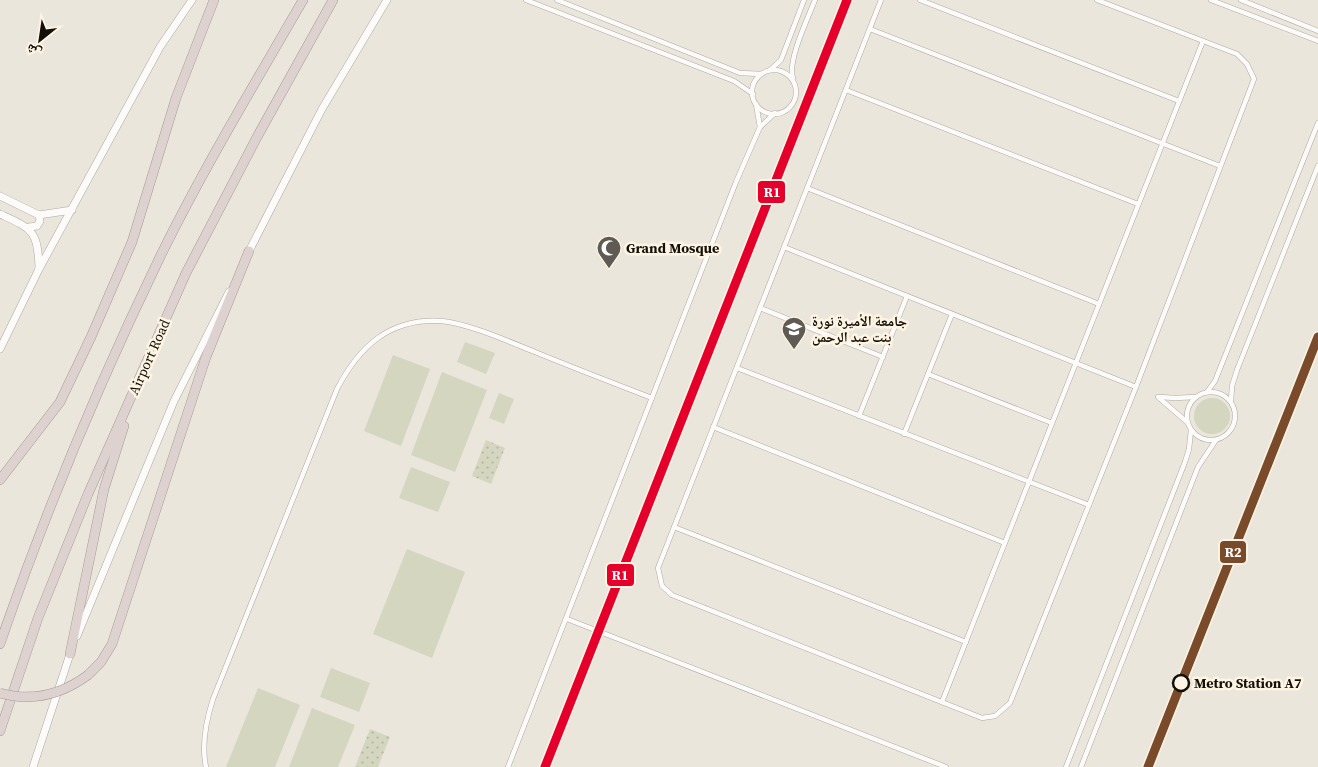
<svg xmlns="http://www.w3.org/2000/svg" width="1318" height="767" font-family="'Source Serif 4','Noto Naskh Arabic',serif">
	<style>
		.grass { fill: url(#grass-dots) }
		.green { fill: #d4d6c0 }
		.lines { fill: none; stroke-linecap: round; stroke-linejoin: round }
		.street-casing { stroke: #adaaa2; stroke-width: 5.5 }
		.secondary-casing { stroke: #adaaa2; stroke-width: 8 }
		.highway-casing { stroke: #a89b94; stroke-width: 10 }
		.street { stroke: #fcfbfa; stroke-width: 4.5 }
		.secondary { stroke: #fcfbfa; stroke-width: 7 }
		.highway { stroke: #ddd2d0; stroke-width: 9 }
		.tram { stroke: #bab9b7; stroke-width: 1 }
		.highway-bridge-casing { stroke: #a89b94; stroke-width: 10; stroke-linecap: butt }
		.highway-bridge { stroke: #ddd2d0; stroke-width: 9 }
		.rail-1-casing { stroke: #fef4e3; stroke-width: 12 }
		.rail-2-casing { stroke: #fef4e3; stroke-width: 12 }
		.rail-1 { stroke: #e4002b; stroke-width: 9 }
		.rail-2 { stroke: #7a4b2a; stroke-width: 9 }
		.stop-dot { fill: #fef4e3; stroke: #13100a; stroke-width: 2.5 }
		.labels { text-anchor: middle; dominant-baseline: central; stroke-width: 5; stroke-linejoin: round; paint-order: stroke }
		.poi-label { font-size: 14px; font-weight: bold; fill: #13100a; stroke: #fef4e3; text-anchor: start }
		.street-label { font-size: 14px; fill: #13100a; stroke: #fef4e3 }
		.stop-label { font-size: 14px; font-weight: bold; fill: #13100a; stroke: #fef4e3; text-anchor: start }
		.line-badge { stroke: #fef4e3; stroke-width: 2 }
		.badge-label { font-size: 14px; text-anchor: middle; font-weight: bold; fill: #fff }
	</style>
	<defs>
		<pattern id="grass-dots" width="8" height="8" patternUnits="userSpaceOnUse" patternTransform="scale(1.25)"><rect width="8" height="8" fill="#d4d6c0"/><path d="M2 2h.1M6 6h.1" fill="none" stroke="#b5b7a4" stroke-width="1.8" stroke-linecap="round"/></pattern>
	</defs>
	<rect width="100%" height="100%" fill="#ebe6dc"/>
	<g class="grass">
		<polygon points="486,440 505,448 491,484 472,476"/>
		<polygon points="370,729 390,737 378,767 355,767"/>
	</g>
	<g class="green">
		<polygon points="465,342 495,353 486,374 457,362"/>
		<polygon points="393,355 430,369 401,446 364,431"/>
		<polygon points="442,372 487,390 455,472 411,455"/>
		<polygon points="499,393 514,399 504,424 489,418"/>
		<circle cx="1212" cy="416" r="18"/>
		<polygon points="411,467 450,482 438,512 399,498"/>
		<polygon points="407,549 465,572 432,658 373,634"/>
		<polygon points="331,668 370,683 359,712 320,697"/>
		<polygon points="258,688 300,705 275,767 226,767"/>
		<polygon points="312,708 355,725 338,767 289,767"/>
	</g>
	<g class="lines">
		<defs>
			<g id="street">
				<polyline points="526,0 734,81 753,94"/>
				<polyline points="557,0 740,73 762,74"/>
				<polyline points="881,0 658,568 662,586 672,595 982,718 995,716 1010,703 1136,387 1254,79 1247,64 1237,54 1097,0"/>
				<polyline points="920,0 1179,101"/>
				<polyline points="1211,0 1318,41"/>
				<polyline points="1241,0 1318,31"/>
				<polyline points="870,29 1220,166"/>
				<polyline points="770,70 781,60 804,0"/>
				<circle cx="774" cy="92" r="22"/>
				<path d="M793 78C787 61 808 18 815 0"/>
				<polyline points="846,90 1138,204"/>
				<polyline points="756,104 760,127"/>
				<polyline points="807,188 1099,304"/>
				<polyline points="784,247 1136,387"/>
				<polyline points="760,308 883,357"/>
				<polyline points="737,368 1089,505"/>
				<polyline points="928,374 1052,423"/>
				<circle cx="1211" cy="416" r="24"/>
				<polyline points="1207,392 1215,381 1318,123"/>
				<polyline points="1158,397 1187,422"/>
				<polyline points="1160,397 1175,398 1196,397"/>
				<polyline points="1231,401 1232,386 1237,370 1318,166"/>
				<polyline points="859,416 907,296"/>
				<polyline points="713,427 1005,543"/>
				<polyline points="904,434 952,314"/>
				<polyline points="674,527 966,642"/>
				<polyline points="567,619 946,767"/>
				<polyline points="942,702 1203,41"/>
				<path d="M206 767C201 744 206 721 213 699L337 389C359 347 389 318 441 321 467 323 510 342 535 352 574 368 613 383 652 398"/>
				<polyline points="508,767 736,182 760,127 775,113"/>
				<polyline points="1066,767 1185,462 1189,449 1191,430"/>
				<polyline points="1081,767 1198,467 1216,440"/>
			</g>
			<g id="secondary">
				<polyline points="0,196 39,215 72,210"/>
				<path d="M0 214C32 229 38 230 39 268"/>
				<polyline points="29,227 37,226 40,221 39,215"/>
				<polyline points="247,255 322,109 387,0"/>
				<polyline points="0,349 39,269 160,47 192,0"/>
				<polyline points="77,636 174,401 229,292"/>
				<polyline points="33,767 71,651"/>
			</g>
			<g id="highway">
				<polyline points="0,480 60,402 91,337 132,242 176,98 214,0"/>
				<path d="M0 644C45 512 99 383 160 257 203 169 254 85 303 0"/>
				<polyline points="70,654 104,489 124,426"/>
				<polyline points="88,675 101,662 112,644 206,357 249,251"/>
				<polyline points="0,731 38,618 88,494 186,273 257,137 333,0"/>
			</g>
		</defs>
		<use href="#street" class="street-casing"/>
		<use href="#secondary" class="secondary-casing"/>
		<use href="#highway" class="highway-casing"/>
		<use href="#street" class="street"/>
		<use href="#secondary" class="secondary"/>
		<use href="#highway" class="highway"/>
		<polyline class="tram" points="1153,767 1318,349"/>
		<defs>
			<path id="highway-bridge" d="M0 693C32 702 61 695 88 675"/>
		</defs>
		<use href="#highway-bridge" class="highway-bridge-casing"/>
		<use href="#highway-bridge" class="highway-bridge"/>
		<defs>
			<polyline id="rail-1" points="545,767 847,0"/>
			<polyline id="rail-2" points="1148,767 1318,337"/>
		</defs>
		<use href="#rail-1" class="rail-1-casing"/>
		<use href="#rail-2" class="rail-2-casing"/>
		<use href="#rail-1" class="rail-1"/>
		<use href="#rail-2" class="rail-2"/>
	</g>
	<defs>
		<symbol id="mosque-pin" viewBox="-11 -11 22 30"><path d="M0 17L-7.5 6A9.5 9.5 0 1 1 7.5 6Z" fill="#5f5b54" stroke="#fef4e3"/><path d="M3.5-4.9A6 6 0 1 0 3.5 4.9A5 5 0 1 1 3.5-4.9Z" fill="#fff"/></symbol>
		<symbol id="university-pin" viewBox="-11 -11 22 30"><path d="M0 17L-7.5 6A9.5 9.5 0 1 1 7.5 6Z" fill="#5f5b54" stroke="#fef4e3"/><path d="M0-5L7-2L0 1L-7-2ZM-4 1L0 2.5L4 1V4Q0 6-4 4Z" fill="#fff"/></symbol>
	</defs>
	<g fill-rule="evenodd">
		<use href="#mosque-pin" x="595" y="234" width="28" height="38"/>
		<use href="#university-pin" x="780" y="315" width="28" height="38"/>
	</g>
	<circle class="stop-dot" cx="1181" cy="683" r="8"/>
	<g class="labels">
		<g class="poi-label">
			<text x="626" y="248">Grand Mosque</text>
			<text x="812" y="321">جامعة الأميرة نورة<tspan x="812" dy="16">بنت عبد الرحمن</tspan></text>
		</g>
		<g class="street-label">
			<text transform="translate(149 357) rotate(-66)">Airport Road</text>
		</g>
		<g class="stop-label">
			<text x="1194" y="683">Metro Station A7</text>
		</g>
	</g>
	<g class="line-badge">
		<rect x="757" y="180" width="29" height="24" rx="5" fill="#e4002b"/>
		<rect x="1219" y="540" width="28" height="24" rx="5" fill="#7a4b2a"/>
		<rect x="606" y="563" width="29" height="24" rx="5" fill="#e4002b"/>
	</g>
	<g class="badge-label">
		<text x="772" y="197">R1</text>
		<text x="1233" y="557">R2</text>
		<text x="620" y="580">R1</text>
	</g>
	<g transform="translate(40 40) rotate(210)" stroke="#fef4e3" stroke-width="4" paint-order="stroke">
	<path d="M0-4L9 19L0 12L-9 19Z" fill="#13100a"/>
	<text y="-8" font-size="14" font-weight="bold" text-anchor="middle" fill="#13100a">ش</text>
	</g>
</svg>
